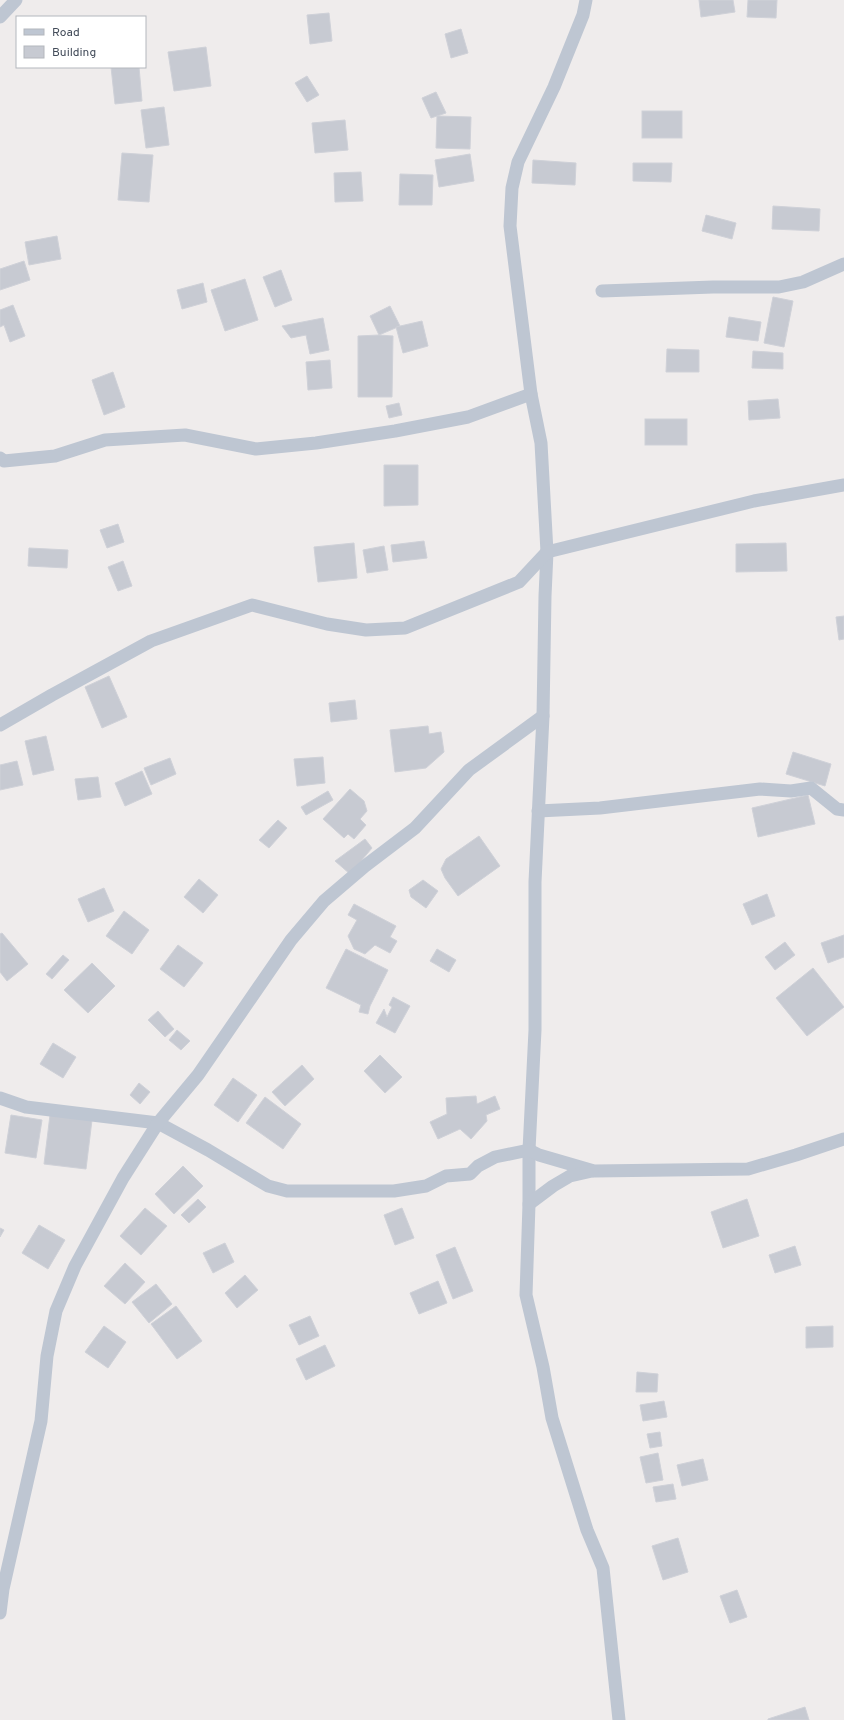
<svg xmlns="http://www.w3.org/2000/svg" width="844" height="1720" font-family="Overpass,sans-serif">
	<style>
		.building { fill: #c7cad2; stroke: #cfd1d8 }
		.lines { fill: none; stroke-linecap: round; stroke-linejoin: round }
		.street { stroke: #bec6d2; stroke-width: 13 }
	</style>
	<rect width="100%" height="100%" fill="#efecec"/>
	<g class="building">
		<polygon points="699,0 733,0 735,12 701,17"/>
		<polygon points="748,0 777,0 776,18 747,17"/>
		<polygon points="329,13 332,41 310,44 307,15"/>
		<polygon points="461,29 468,53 451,58 445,34"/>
		<polygon points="206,47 211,86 174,91 168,52"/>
		<polygon points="111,67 139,67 142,101 115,104"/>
		<polygon points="307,76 319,95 307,102 295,83"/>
		<polygon points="436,92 446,113 431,118 422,98"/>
		<polygon points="164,107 169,145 146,148 141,110"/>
		<rect x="642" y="111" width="40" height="27"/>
		<polygon points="437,116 471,117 470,149 436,148"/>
		<polygon points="345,120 348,150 315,153 312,123"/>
		<polygon points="122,153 153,155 149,202 118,200"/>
		<polygon points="470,154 474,181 439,187 435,160"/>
		<polygon points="533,160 576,163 575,185 532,183"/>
		<polygon points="633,163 672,163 671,182 633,181"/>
		<polygon points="361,172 363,201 335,202 334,173"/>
		<polygon points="400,174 433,175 432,205 399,205"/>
		<polygon points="773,206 820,209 819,231 772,229"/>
		<polygon points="706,215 736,223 732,239 702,231"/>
		<polygon points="57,236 61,259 29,265 25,242"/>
		<polygon points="24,261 30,280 0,290 0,269"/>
		<polygon points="281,270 292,300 275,307 263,277"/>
		<polygon points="245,279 258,320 225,331 211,290"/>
		<polygon points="203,283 207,302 182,309 177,290"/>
		<polygon points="773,297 793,301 784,347 764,343"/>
		<polygon points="13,305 25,336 10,342 4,325 0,327 0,310"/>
		<polygon points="390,306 400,326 379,335 370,316"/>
		<polygon points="729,317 761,322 758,341 726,337"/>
		<polygon points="323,318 329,350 310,354 306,335 291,338 282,326"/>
		<polygon points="422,321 428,346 403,353 396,327"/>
		<polygon points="379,335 393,336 392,397 358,397 358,336"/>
		<polygon points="667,349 699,350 699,372 666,372"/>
		<polygon points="753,351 783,353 783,369 752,368"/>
		<polygon points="330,360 332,388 308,390 306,362"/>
		<polygon points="113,372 125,407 104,415 92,380"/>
		<polygon points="778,399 780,418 749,420 748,401"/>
		<polygon points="399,403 402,415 389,418 386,406"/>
		<rect x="645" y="419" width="42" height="26"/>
		<polygon points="384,465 418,465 418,505 384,506"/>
		<polygon points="118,524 124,542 107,548 100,530"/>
		<polygon points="424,541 427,558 393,562 391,545"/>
		<polygon points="354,543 357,578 318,582 314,547"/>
		<polygon points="786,543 787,571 736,572 736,544"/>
		<polygon points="384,546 388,570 367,573 363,550"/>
		<polygon points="29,548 68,550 67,568 28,566"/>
		<polygon points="123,561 132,586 118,591 108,567"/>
		<polygon points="844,616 844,639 839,640 836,617"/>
		<polygon points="109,676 127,717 102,728 85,687"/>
		<polygon points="355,700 357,719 331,722 329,703"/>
		<polygon points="428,726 429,734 441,732 444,752 426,768 395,772 390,730"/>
		<polygon points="46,736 54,770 33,775 25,741"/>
		<polygon points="793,752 831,764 825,786 786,774"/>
		<polygon points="323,757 325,783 297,786 294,759"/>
		<polygon points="170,758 176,774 151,785 144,768"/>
		<polygon points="17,761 23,785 0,790 0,765"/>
		<polygon points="142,771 152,794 125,806 115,783"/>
		<polygon points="98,777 101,797 78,800 75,779"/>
		<polygon points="350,789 364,801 367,811 360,819 366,825 354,839 348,834 344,838 323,819"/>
		<polygon points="328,791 333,800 306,815 301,807"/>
		<polygon points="808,795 815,824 758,837 752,808"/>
		<polygon points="278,820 287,828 269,848 259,840"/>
		<polygon points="479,836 500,866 458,896 445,878 441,869 446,859"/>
		<polygon points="365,839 372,848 350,874 335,861"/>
		<polygon points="199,879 218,895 203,913 184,897"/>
		<polygon points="423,880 438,891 426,908 411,897 409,890"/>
		<polygon points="104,888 114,911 88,922 78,899"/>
		<polygon points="767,894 775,916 752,925 743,904"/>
		<polygon points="354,904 396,926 390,937 397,941 390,953 375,945 365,954 354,949 348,936 357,920 348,915"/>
		<polygon points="124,911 149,930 132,954 106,936"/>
		<polygon points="2,933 28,964 7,981 0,972 0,934"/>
		<polygon points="844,935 844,957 828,963 821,943"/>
		<polygon points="785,942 795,955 775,970 765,957"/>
		<polygon points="178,945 203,963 184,987 160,969"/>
		<polygon points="346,949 388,970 370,1006 368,1014 359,1012 361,1005 326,988"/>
		<polygon points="437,949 456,960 449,972 430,961"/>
		<polygon points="63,955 69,960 52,979 46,974"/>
		<polygon points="92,963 115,986 88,1013 64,990"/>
		<polygon points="813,968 844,1007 807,1036 776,998"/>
		<polygon points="393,997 410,1006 395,1033 376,1023 384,1009 387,1017 392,1007 389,1005"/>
		<polygon points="158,1011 174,1029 165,1037 148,1020"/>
		<polygon points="177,1030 190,1041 181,1050 169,1040"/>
		<polygon points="53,1043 76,1057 63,1078 40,1064"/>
		<polygon points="380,1055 402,1077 385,1093 364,1071"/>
		<polygon points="302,1065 314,1079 285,1106 272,1092"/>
		<polygon points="233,1078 257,1095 238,1122 214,1105"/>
		<polygon points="139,1083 150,1092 140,1104 130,1095"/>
		<polygon points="476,1096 477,1104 495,1096 500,1109 486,1115 487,1121 471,1139 460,1129 438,1139 430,1122 447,1114 446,1098"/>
		<polygon points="265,1097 301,1124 283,1149 246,1123"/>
		<polygon points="11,1115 42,1120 36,1158 5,1153"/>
		<polygon points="50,1115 92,1120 86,1169 44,1164"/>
		<polygon points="183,1166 203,1186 174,1214 155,1194"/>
		<polygon points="198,1199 206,1207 189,1223 181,1215"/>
		<polygon points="747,1199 759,1236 723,1248 711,1212"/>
		<polygon points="145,1208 167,1226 141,1255 120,1236"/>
		<polygon points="402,1208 414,1238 395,1245 384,1215"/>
		<polygon points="39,1225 65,1240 48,1269 22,1253"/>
		<polygon points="0,1228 4,1230 0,1237"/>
		<polygon points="225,1243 234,1262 213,1273 203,1253"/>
		<polygon points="795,1246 801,1265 775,1273 769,1255"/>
		<polygon points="455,1247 473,1291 453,1299 436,1255"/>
		<polygon points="125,1263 145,1282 125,1304 104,1286"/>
		<polygon points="245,1275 258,1290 237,1308 225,1293"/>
		<polygon points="438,1281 447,1303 419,1314 410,1293"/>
		<polygon points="156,1284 172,1304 149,1323 132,1302"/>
		<polygon points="176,1306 202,1341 177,1359 151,1324"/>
		<polygon points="310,1316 319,1336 299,1345 289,1325"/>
		<polygon points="104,1326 126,1342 108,1368 85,1352"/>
		<polygon points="833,1326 833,1347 806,1348 806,1327"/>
		<polygon points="325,1345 335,1366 306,1380 296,1359"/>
		<polygon points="637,1372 658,1374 657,1392 636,1392"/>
		<polygon points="664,1401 667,1417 643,1421 640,1405"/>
		<polygon points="660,1432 662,1446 650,1448 647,1434"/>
		<polygon points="658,1453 663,1480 646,1483 640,1457"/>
		<polygon points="703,1459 708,1480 682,1486 677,1465"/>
		<polygon points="673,1484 676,1499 656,1502 653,1487"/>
		<polygon points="678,1538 688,1572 663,1580 652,1546"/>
		<polygon points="737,1590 747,1617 730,1623 720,1596"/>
		<polygon points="805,1707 809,1720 768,1720 768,1719"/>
	</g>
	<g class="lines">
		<g class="street">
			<polyline points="586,0 583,15 554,87 518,162 512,188 510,226 531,394 541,443 547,552 545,596 543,716 535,882 535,1030 529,1150 529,1204 526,1295 543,1367 552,1418 587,1530 603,1568 619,1720"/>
			<polyline points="0,17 16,0"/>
			<polyline points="602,291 713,287 779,287 803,282 844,264"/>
			<polyline points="0,458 4,461 55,456 105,440 185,435 256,449 316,443 395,431 468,417 531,394"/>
			<polyline points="0,725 52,695 151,641 252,605 327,624 366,630 405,628 519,582 547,552 754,501 844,485"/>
			<polyline points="538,811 600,808 760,789 791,791 811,788 837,809 844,810"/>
			<polyline points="0,1098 26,1107 158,1123 208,1150 268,1186 287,1191 394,1191 426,1186 446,1176 470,1174 478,1166 495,1157 529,1150 539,1155 594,1171 748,1169 796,1155 844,1139"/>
			<polyline points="529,1204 553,1186 570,1176 592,1171"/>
			<polyline points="0,1613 3,1589 41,1421 47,1356 56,1311 75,1266 123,1178 158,1123 198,1075 291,940 324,901 365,866 415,828 469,770 543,716"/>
		</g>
	</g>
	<rect x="16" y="16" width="130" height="52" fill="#ffffff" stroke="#b4b7bd"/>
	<rect x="24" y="29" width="20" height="6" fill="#bec6d2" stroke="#b4b7bd"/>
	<text x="52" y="36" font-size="12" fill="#434c5a">Road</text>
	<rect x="24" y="46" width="20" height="12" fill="#c7cad2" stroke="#b4b7bd"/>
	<text x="52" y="56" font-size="12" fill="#434c5a">Building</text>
</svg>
